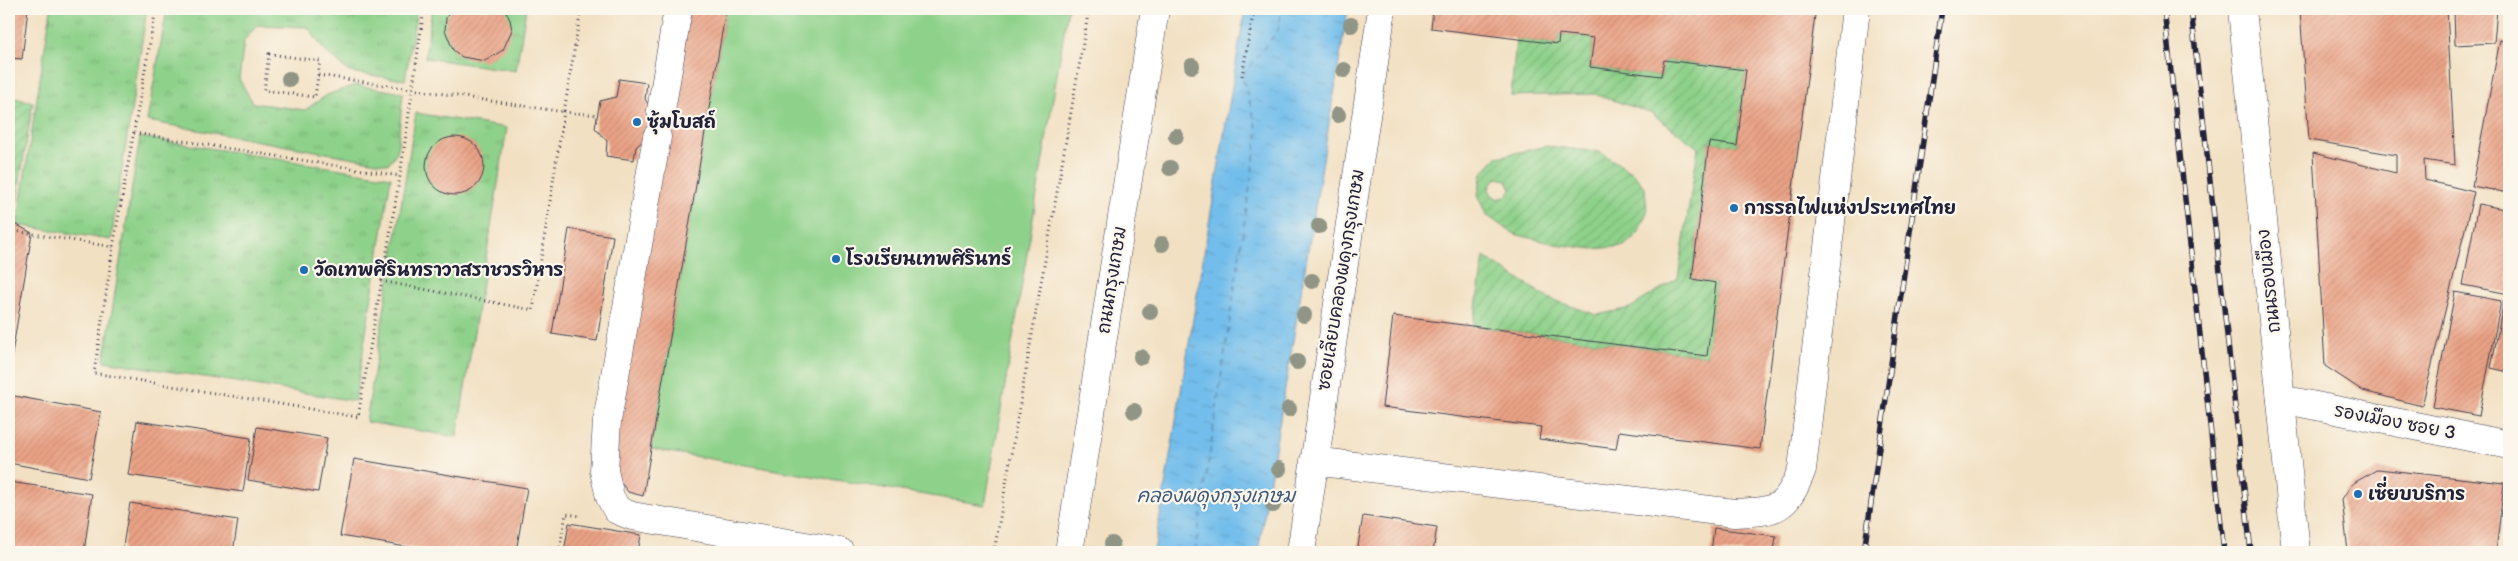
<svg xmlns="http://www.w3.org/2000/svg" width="2518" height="561" font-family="'Balsamiq Sans','Playpen Sans Thai',sans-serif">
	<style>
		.grass { fill: url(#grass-tufts); stroke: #587a62 }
		.garden { fill: url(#garden-furrows); stroke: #587a62; fill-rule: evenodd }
		.pitch { fill: #8ed18a; stroke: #587a62 }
		.water { fill: url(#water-ripples); stroke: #4a7093 }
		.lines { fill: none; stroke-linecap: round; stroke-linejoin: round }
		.ferry { stroke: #3e5879; stroke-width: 1; stroke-dasharray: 6 5; stroke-linecap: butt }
		.building { fill: url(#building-hatch) }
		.minor-casing { stroke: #413e4f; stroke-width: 29 }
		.major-casing { stroke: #413e4f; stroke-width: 29 }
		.path { stroke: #413e4f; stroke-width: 3; stroke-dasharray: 1 4; stroke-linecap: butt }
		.minor { stroke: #fff; stroke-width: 28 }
		.major { stroke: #fff; stroke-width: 28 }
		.rail-casing { stroke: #22223b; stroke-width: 5.5 }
		.rail { stroke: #fbf7ec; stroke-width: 4; stroke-dasharray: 11; stroke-linecap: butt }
		.tree { fill: #919585 }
		.poi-dot { fill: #1f6fb2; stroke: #fbf7ec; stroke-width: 2 }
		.labels { text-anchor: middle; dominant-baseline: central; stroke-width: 4.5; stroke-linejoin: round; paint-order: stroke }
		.poi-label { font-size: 18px; font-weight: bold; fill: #22223b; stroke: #fbf7ec; text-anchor: start }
		.street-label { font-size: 18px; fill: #22223b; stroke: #fbf7ec }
		.water-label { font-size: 19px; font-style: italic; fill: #3e5879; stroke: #fbf7ec }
	</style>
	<defs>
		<pattern id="grass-tufts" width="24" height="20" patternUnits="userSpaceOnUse" patternTransform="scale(1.25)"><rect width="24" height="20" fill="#8ed18a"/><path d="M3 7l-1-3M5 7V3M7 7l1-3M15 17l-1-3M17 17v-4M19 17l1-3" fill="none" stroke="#7ab378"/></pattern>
		<pattern id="garden-furrows" width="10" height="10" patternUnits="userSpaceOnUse" patternTransform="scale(1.25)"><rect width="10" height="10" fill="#8ed18a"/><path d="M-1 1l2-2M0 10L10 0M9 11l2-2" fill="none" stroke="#7ab378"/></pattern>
		<pattern id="water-ripples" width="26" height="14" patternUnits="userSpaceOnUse" patternTransform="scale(1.25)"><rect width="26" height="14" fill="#72bdeb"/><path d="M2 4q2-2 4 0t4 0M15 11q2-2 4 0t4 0" fill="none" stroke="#62a2ca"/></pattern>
		<pattern id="building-hatch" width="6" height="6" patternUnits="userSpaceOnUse" patternTransform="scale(1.25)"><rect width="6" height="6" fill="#eaa285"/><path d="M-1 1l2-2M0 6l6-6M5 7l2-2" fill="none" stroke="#c88b74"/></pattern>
	</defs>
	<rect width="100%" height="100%" fill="#fbf7ec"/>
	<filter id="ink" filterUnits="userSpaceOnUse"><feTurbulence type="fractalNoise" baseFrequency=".02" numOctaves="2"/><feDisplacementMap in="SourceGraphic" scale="10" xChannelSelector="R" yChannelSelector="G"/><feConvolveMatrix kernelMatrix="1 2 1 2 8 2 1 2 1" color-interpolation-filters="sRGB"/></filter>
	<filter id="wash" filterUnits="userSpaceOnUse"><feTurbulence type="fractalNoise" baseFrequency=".0096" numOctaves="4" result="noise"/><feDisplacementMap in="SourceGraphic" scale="20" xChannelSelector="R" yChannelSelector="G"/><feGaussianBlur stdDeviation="1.12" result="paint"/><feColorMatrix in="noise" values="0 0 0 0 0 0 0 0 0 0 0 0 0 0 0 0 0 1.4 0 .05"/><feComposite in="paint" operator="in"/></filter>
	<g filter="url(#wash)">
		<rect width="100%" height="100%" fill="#f2e0c2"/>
		<g class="grass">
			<polygon points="51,9 147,9 111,240 17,225"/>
			<polygon points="167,9 417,9 405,80 349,72 323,49 308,27 257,25 244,41 239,79 253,103 305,110 327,95 356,85 403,93 397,152 388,164 147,121"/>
			<polygon points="432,9 526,9 516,71 425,58"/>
			<polygon points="416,113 507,128 457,437 366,422"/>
			<polygon points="140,137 391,177 355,401 104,361"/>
		</g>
		<g class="garden">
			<polygon points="1559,34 1594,38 1590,67 1661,76 1664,60 1746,70 1737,146 1709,142 1692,279 1716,283 1707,356 1473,326 1484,257 1548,298 1597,315 1630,308 1678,278 1698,148 1651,113 1594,94 1511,96 1516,39 1557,44"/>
			<polygon points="9,97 33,102 10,240 9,239"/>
			<path d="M1546 146 1600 152 1633 173 1645 188 1647 212 1638 233 1624 246 1593 249 1555 244 1514 234 1486 215 1478 195 1482 173 1497 157ZM1497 178 1506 180 1511 189 1508 195 1499 199 1493 196 1489 190 1491 183Z"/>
		</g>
		<polygon class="pitch" points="726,9 1068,9 985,505 651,449"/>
		<polygon class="water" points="1245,9 1348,9 1258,552 1154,552"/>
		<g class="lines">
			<polyline class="ferry" points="1195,552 1258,132 1242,76 1278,30 1282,9"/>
		</g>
		<g id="blocks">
			<g class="building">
				<polygon points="9,9 28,9 22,59 9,58"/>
				<polygon points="451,9 505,9 510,20 512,30 503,50 485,61 462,57 453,50 445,30 446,18"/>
				<polygon points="686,9 726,9 643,496 628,492 616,476 612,452 649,136 636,147 634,160 606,156 607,141 595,128 600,101 616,97 619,79 647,83 645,99 652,110"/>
				<polygon points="1433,9 1790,9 1789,12 1815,15 1760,449 1619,431 1616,449 1539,439 1541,427 1382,407 1393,316 1707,356 1716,283 1692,279 1709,142 1737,146 1746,70 1664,60 1661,76 1590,67 1594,38 1559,34 1558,44 1431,28"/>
				<polygon points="2300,9 2447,9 2455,165 2424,160 2425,180 2474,192 2422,406 2363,391 2325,366 2313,153 2396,173 2396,155 2309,140"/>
				<polygon points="2454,9 2497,9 2494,43 2455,45"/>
				<polygon points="2500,40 2509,42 2509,193 2472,186"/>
				<circle cx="455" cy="166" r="29"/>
				<polygon points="2478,204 2509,210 2509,294 2463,285"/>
				<polygon points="9,225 17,225 32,233 10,366"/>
				<polygon points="569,229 613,236 597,341 552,334"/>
				<polygon points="2455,292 2501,301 2479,416 2433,407"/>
				<polygon points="2504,300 2509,301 2509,372 2491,368"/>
				<polygon points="9,395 101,412 89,478 9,463"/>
				<polygon points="137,421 251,438 243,492 128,475"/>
				<polygon points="257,427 327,438 318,492 248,480"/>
				<polygon points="354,459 527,488 516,552 437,552 340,536"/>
				<polygon points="2378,469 2504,483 2496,552 2348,552 2342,499 2352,484"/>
				<polygon points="9,482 92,494 84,552 9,552"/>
				<polygon points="130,503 238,520 233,552 122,552"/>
				<polygon points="1363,516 1437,527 1433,552 1357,552"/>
				<polygon points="569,523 641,535 638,552 564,552"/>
				<polygon points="1714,528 1776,536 1774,552 1711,552"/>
			</g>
		</g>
	</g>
	<g filter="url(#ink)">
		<use href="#blocks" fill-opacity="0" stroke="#413e4f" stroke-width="1"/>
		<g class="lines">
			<defs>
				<g id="minor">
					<polyline points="2242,9 2296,552"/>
					<polyline points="661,111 678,9"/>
					<polyline points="657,137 607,421 604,471 610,497 617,510 632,516 840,552"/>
					<polyline points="2281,399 2509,445"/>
					<path d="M1314 461 1734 513C1777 511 1786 511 1802 469L1856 9"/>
					<polyline points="1301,552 1382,9"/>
				</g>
				<polyline id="major" points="1069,552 1155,9"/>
			</defs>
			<use href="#minor" class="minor-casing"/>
			<use href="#major" class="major-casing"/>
			<g class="path">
				<polyline points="156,9 113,247 94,373 358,417 400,176 424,9"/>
				<polygon points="269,54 320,61 315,97 264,90"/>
				<polyline points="318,75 564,112 581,9"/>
				<polyline points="1242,76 1254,9"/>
				<polyline points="134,133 400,176"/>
				<polyline points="9,230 113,247"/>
				<polyline points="381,281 533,310 564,112 597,115"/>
				<polyline points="256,547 290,552"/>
				<polyline points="559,552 566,514 581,516"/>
				<polyline points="994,552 1089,9"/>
			</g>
			<use href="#minor" class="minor"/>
			<use href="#major" class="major"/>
			<defs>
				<g id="rail">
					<polyline points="2164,9 2224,552"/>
					<polyline points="2191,9 2251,552"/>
					<polyline points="1864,552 1942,9"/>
				</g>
			</defs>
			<use href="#rail" class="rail-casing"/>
			<use href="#rail" class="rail"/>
		</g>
		<g class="tree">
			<circle cx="1351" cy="25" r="8"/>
			<circle cx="1192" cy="66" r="8"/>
			<circle cx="1344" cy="70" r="8"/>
			<circle cx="289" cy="79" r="8"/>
			<circle cx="1338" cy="115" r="8"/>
			<circle cx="1176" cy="136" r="8"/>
			<circle cx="1170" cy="168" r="8"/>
			<circle cx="1319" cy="226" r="8"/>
			<circle cx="1162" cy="244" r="8"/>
			<circle cx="1312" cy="281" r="8"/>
			<circle cx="1150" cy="312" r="8"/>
			<circle cx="1304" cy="315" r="8"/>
			<circle cx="1141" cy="357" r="8"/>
			<circle cx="1297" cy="362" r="8"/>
			<circle cx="1289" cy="409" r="8"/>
			<circle cx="1134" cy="411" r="8"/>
			<circle cx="1279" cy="469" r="8"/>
			<circle cx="1273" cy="505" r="8"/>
			<circle cx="1112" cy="544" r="8"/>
		</g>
	</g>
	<g class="poi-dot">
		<circle cx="637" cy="122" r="5"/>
		<circle cx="1734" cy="208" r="5"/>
		<circle cx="836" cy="259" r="5"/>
		<circle cx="304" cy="270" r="5"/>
		<circle cx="2358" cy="494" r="5"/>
	</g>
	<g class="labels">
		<g class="poi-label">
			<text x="647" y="122">ซุ้มโบสถ์</text>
			<text x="1744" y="208">การรถไฟแห่งประเทศไทย</text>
			<text x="846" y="259">โรงเรียนเทพศิรินทร์</text>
			<text x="314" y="270">วัดเทพศิรินทราวาสราชวรวิหาร</text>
			<text x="2368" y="494">เซี่ยบบริการ</text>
		</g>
		<g class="street-label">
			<text transform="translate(1112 280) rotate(-81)">ถนนกรุงเกษม</text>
			<text transform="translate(1341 280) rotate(-81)">ซอยเลียบคลองผดุงกรุงเกษม</text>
			<text transform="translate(2269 281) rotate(-96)">ถนนรองเมือง</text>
			<text transform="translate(2395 422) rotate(11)">รองเมือง ซอย 3</text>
		</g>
		<g class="water-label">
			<text x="1216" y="496">คลองผดุงกรุงเกษม</text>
		</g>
	</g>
	<rect width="2518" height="561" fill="none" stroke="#fbf7ec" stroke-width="30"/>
</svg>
